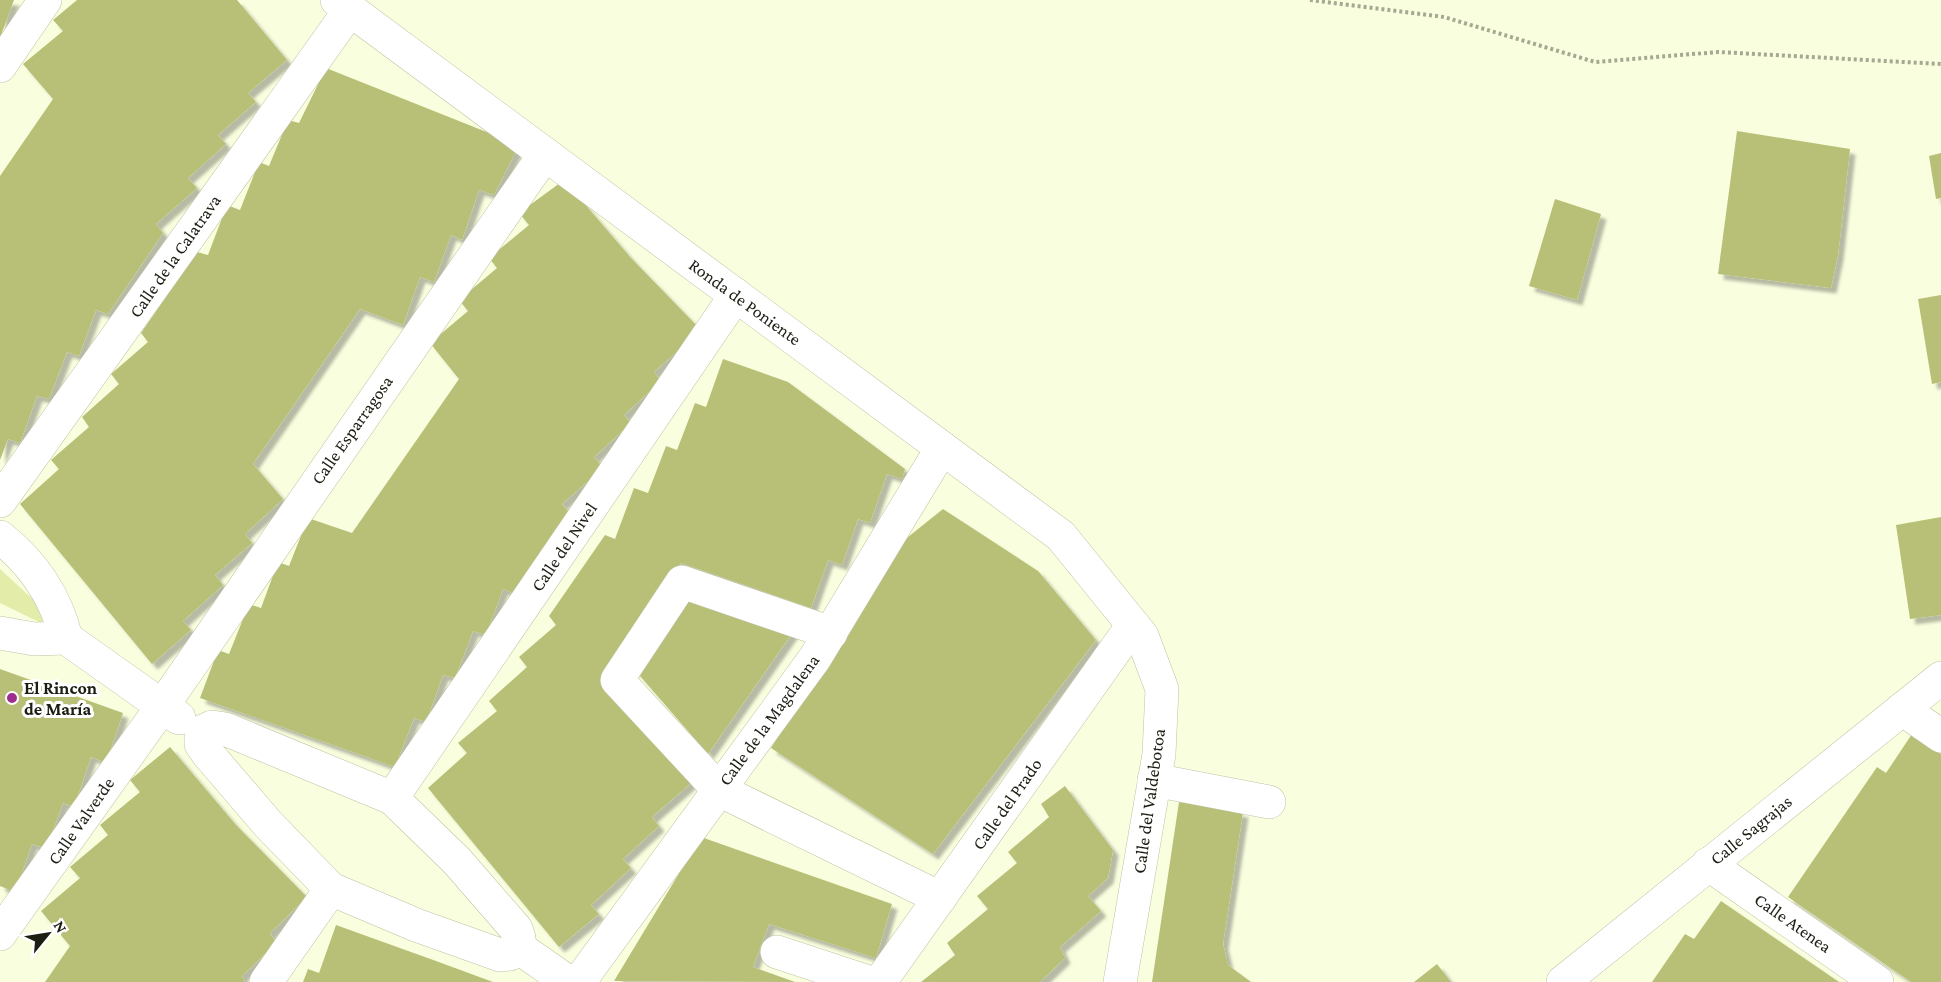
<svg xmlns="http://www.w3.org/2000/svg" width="1941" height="982" font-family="'Crimson Pro',serif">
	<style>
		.green { fill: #e4eca9 }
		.building { fill: #b8c077; filter: url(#shadow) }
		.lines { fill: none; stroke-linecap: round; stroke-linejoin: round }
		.street-casing { stroke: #bec2a5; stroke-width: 34 }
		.path { stroke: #a6a992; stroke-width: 4; stroke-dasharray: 3 3; stroke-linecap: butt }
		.street { stroke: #fff; stroke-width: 33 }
		.poi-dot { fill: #9d2e8d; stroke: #fff; stroke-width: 2 }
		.labels { text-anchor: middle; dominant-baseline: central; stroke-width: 6; stroke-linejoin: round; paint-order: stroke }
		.street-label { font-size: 18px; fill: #1d1e13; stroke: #fff }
		.poi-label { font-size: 18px; font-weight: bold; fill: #1d1e13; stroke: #fff; text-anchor: start }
	</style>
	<defs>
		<filter id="shadow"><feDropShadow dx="5.5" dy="5.5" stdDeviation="1.5" flood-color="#0004"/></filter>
	</defs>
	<rect width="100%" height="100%" fill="#f9fedf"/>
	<polygon class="green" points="0,569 39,605 43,624 0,603"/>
	<g class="building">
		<polygon points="0,0 14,0 0,38"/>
		<polygon points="77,0 237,0 287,60 248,93 256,102 218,135 226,144 188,178 197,188 156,224 163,233 108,314 96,310 79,356 67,352 49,399 37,396 20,443 8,439 0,460 0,176 53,99 23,64 63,31 53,20"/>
		<polygon points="326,68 519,145 494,195 479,190 462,240 451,235 434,282 420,277 403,325 360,309 253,464 283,499 245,534 252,543 215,575 223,585 183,621 191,630 152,664 20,504 59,469 51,460 89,427 82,417 119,384 111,374 148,342 141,333 197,252 208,255 227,205 240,210 259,162 269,166 288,120 299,123"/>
		<polygon points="1737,131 1850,149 1838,255 1831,288 1718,274"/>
		<polygon points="1941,153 1941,198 1936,199 1929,156"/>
		<polygon points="564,180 631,258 701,330 654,372 661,381 624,415 631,423 594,457 603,468 562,504 569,512 513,593 503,589 486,635 473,631 455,678 443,675 426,722 414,718 395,767 200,698 218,650 229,654 249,604 261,608 278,562 289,566 308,518 352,533 459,379 430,343 468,311 459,300 497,268 489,258 529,225 519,213"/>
		<polygon points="1555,199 1601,214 1577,300 1529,286"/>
		<polygon points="1941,295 1941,382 1932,384 1918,299"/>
		<polygon points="723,359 788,382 905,469 902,479 887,474 870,523 858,519 842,565 828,560 811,608 681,563 601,681 691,783 652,817 659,826 623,859 631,868 591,905 599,914 559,947 428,788 467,753 458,743 497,711 489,701 527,667 519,657 556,625 549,616 605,535 615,539 634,488 648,493 666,446 677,450 695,403 706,407"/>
		<polygon points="943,509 1038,571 1096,640 933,854 771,748 903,541"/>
		<polygon points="1941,517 1941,615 1910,619 1896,525"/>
		<polygon points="687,590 795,629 708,754 634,669"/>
		<polygon points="0,669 123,713 106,763 91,757 74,807 63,803 46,849 32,844 15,892 0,886"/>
		<polygon points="1912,734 1941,754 1941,982 1911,982 1788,897 1877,767 1886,773"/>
		<polygon points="170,747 236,825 307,897 270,933 276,943 242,976 245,982 45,982 70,946 41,911 80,878 70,867 108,835 100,825 140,792 130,780"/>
		<polygon points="1065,786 1113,850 1108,878 1088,896 1101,911 1060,947 1065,958 1040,982 921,982 955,955 947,943 988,909 977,896 1017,863 1008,852 1049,817 1041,804"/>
		<polygon points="1179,802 1243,812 1223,944 1228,965 1251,982 1152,982"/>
		<polygon points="701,837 892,904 876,958 769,924 753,967 795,982 614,981"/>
		<polygon points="1721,901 1839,982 1652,982 1685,934 1694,939"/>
		<polygon points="336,925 436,961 493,982 303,982 308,969 319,973"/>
		<polygon points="1437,964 1451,982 1414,982"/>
	</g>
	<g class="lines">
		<defs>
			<g id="street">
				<polyline points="337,0 1061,536 1142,636 1162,689 1159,754 1120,982"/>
				<polyline points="0,66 45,0"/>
				<polyline points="0,501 350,10"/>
				<path d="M0 537C33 563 56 597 66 638"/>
				<polyline points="0,633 34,639 66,638 179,718"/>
				<polyline points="831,633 682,582 617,680 719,790 940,898"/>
				<polyline points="1902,709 1941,736"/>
				<polygon points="212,727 225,729 392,798 457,861 516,929 519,938 518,947 510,954 500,955 416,925 331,889 268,824 208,754 201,744 201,732"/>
				<polyline points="1154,780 1269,802"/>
				<polyline points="392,798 736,295"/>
				<polyline points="1708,864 1877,982"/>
				<polyline points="0,934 161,708 545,154"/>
				<polyline points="518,947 568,982"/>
				<polyline points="777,952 868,982"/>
				<polyline points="266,982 331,889"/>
				<polyline points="579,982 815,658 942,448"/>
				<polyline points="880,982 1133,625"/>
				<polyline points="1563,982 1941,678"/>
			</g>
		</defs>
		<use href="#street" class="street-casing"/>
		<polyline class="path" points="1310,0 1444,17 1595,62 1718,52 1941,64"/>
		<use href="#street" class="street"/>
	</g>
	<circle class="poi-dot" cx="12" cy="698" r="6"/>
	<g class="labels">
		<g class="street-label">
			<text transform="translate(175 256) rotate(-55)">Calle de la Calatrava</text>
			<text transform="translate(745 302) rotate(36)">Ronda de Poniente</text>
			<text transform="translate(352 430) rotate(-55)">Calle Esparragosa</text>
			<text transform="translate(564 547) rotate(-56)">Calle del Nivel</text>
			<text transform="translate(769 720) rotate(-54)">Calle de la Magdalena</text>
			<text transform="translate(1149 801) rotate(-82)">Calle del Valdebotoa</text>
			<text transform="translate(1007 804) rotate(-55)">Calle del Prado</text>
			<text transform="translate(81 821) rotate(-55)">Calle Valverde</text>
			<text transform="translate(1751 830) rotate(-39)">Calle Sagrajas</text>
			<text transform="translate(1793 923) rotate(35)">Calle Atenea</text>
		</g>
		<g class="poi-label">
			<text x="24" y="688">El Rincon<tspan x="24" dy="21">de María</tspan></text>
		</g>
	</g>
	<g transform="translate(48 934) rotate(60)" stroke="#ffffff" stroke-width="4.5" paint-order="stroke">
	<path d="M0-4.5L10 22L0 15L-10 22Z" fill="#1d1e13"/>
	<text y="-9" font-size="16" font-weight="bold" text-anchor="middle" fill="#1d1e13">N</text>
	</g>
</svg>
